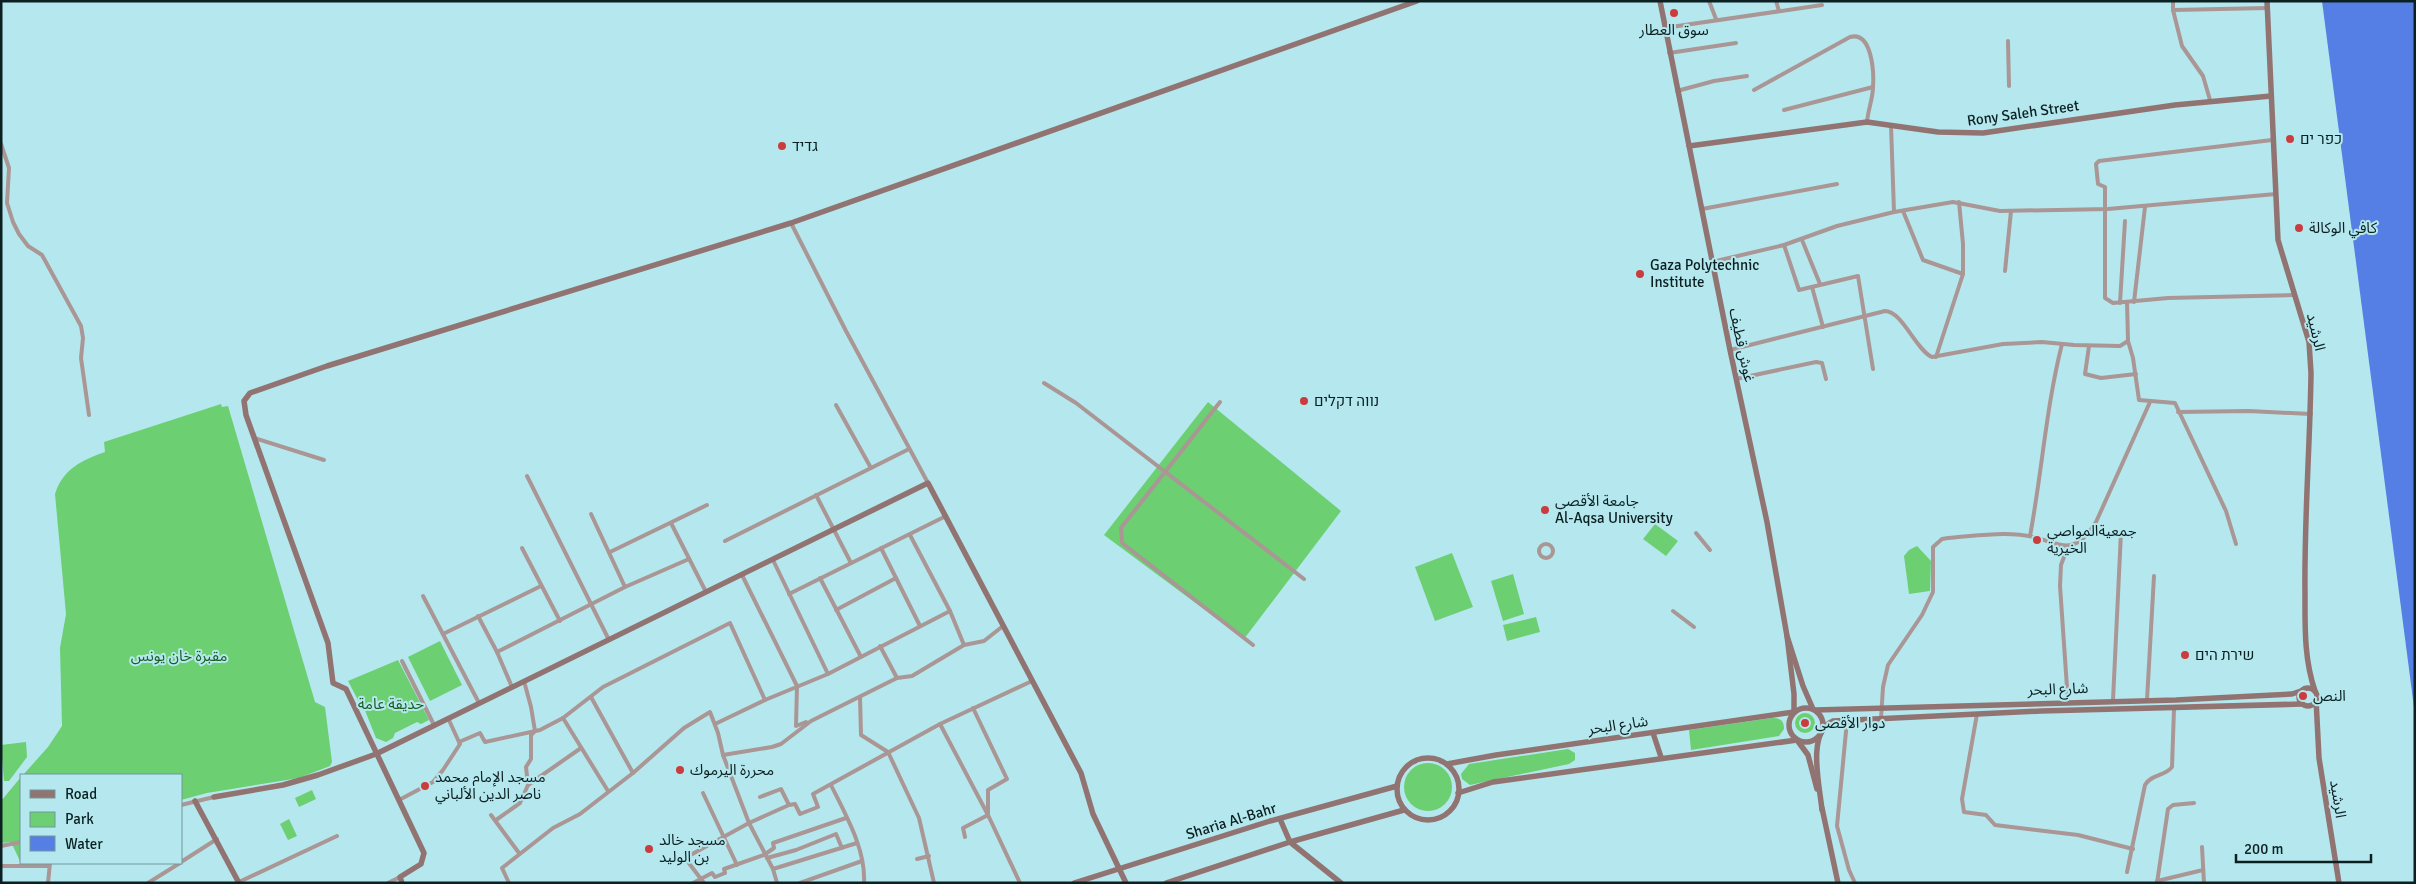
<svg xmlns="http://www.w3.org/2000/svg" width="2416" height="884" font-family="Signika,'Noto Sans Arabic',Heebo,sans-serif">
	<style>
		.green { fill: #6ccf72 }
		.water { fill: #557fe5 }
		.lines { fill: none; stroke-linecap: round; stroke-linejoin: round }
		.street { stroke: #aa9694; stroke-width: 4 }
		.secondary { stroke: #917472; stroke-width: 5.5 }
		.poi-dot { fill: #cb3c3d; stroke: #b4e8ee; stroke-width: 2 }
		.labels { text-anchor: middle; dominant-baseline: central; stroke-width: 4; stroke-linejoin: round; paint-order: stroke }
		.poi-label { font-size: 15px; fill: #0c2022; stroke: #b4e8ee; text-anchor: start }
		.street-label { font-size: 15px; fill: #0c2022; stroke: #b4e8ee }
		.park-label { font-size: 15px; fill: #195d21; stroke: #b4e8ee }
	</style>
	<rect width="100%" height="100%" fill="#b4e8ee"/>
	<g class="green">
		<polygon points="1208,402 1341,511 1244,639 1104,535"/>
		<path d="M221 404 222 407 228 406 315 702 325 707 332 762 330 766 299 778 207 793 181 800V775H23L48 747 62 726 60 648 66 614 55 494C63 469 82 460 105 452L104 442Z"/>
		<polygon points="1655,524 1678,541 1666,556 1643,539"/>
		<polygon points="1917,546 1931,561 1930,591 1909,594 1904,556 1909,550"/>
		<polygon points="1452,553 1473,607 1435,621 1415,567"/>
		<polygon points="1513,574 1524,614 1503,621 1491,581"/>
		<polygon points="1536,617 1540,632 1507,641 1503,625"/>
		<polygon points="440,641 462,685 430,701 408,657"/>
		<polygon points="398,660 429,720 421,724 417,722 395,733 393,738 386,742 376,738 362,703 359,702 348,681"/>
		<circle cx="1805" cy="723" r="10"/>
		<path d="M1772 718C1780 718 1784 720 1784 729L1779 736 1691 750 1689 730Z"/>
		<polygon points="26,742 27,757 9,781 4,781 1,745"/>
		<polygon points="1568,749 1575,753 1575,760 1569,764 1470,785 1462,779 1461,774 1469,764"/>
		<circle cx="1428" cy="787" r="24"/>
		<polygon points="21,777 21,861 20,861 11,842 1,843 1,801"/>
		<polygon points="312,790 316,799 299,807 295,798"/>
		<polygon points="289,819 297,836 288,840 280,824"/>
	</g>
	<polygon class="water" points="2322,1 2415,1 2415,715"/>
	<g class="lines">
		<g class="street">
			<polyline points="1709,1 1716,19"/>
			<polyline points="1776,1 1779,11"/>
			<polyline points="2173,1 2173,10 2182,46 2203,76 2210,100"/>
			<polyline points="2173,10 2268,8"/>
			<polyline points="1664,28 1822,5"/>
			<polyline points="2008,41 2009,86"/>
			<polyline points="1669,53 1736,43"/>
			<path d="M1754 90 1850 37C1872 31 1874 72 1873 87 1873 98 1868 110 1867 122"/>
			<polyline points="1677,91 1714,81 1747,76"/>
			<polyline points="1784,110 1873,87"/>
			<polyline points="1891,125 1894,212"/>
			<polyline points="2272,140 2099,161 2096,164 2098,184 2105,187 2105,298 2113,303 2168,298 2294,295"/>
			<polyline points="1,144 9,168 7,203 13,222 19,234 28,246 42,255 81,326 83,338 81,358 89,415"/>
			<polyline points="1702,209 1837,184"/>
			<polyline points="1903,211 1923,260 1963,274"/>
			<polyline points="791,223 846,331 928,483"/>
			<polyline points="1802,240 1820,284"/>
			<polyline points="1784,245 1799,290 1858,276 1873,369"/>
			<polyline points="1712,262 1784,245 1837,226 1894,212 1953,202 2000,211 2108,209 2276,194"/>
			<polyline points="2005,271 2011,211"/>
			<polyline points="1812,287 1823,327"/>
			<polyline points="2127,302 2128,341 2133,358 2139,400 2175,403 2226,511 2236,544"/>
			<polyline points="2134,302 2145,207"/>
			<polyline points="2120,303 2125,221"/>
			<polyline points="2089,346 2085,374 2101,378 2136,374"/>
			<path d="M1730 350 1885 311C1902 311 1916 350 1932 357L2003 344 2042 342 2074 345 2120 346 2128 341"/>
			<polyline points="1936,357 1963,274 1963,244 1959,202"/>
			<polyline points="1736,379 1816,362 1822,363 1826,379"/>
			<polyline points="1044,383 1076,403 1304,579"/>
			<polyline points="1220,402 1121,528 1122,543 1253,645"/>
			<polyline points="836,405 871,468"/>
			<polyline points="2178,412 2249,411 2311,414"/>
			<polyline points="254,438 324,460"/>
			<polyline points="527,476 609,640"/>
			<polyline points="816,495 851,563"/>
			<polyline points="591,514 625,587"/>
			<polyline points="671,523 706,592"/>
			<polyline points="1696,533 1710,550"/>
			<polyline points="910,535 950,611 964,645"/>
			<path d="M2030 536C2042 472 2046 407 2062 344"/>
			<polyline points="725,541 909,449"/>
			<circle cx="1546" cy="551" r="7"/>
			<polyline points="522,548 560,621"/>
			<polyline points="881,548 920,626"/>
			<polyline points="610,552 707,505"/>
			<polyline points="773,560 828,674"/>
			<polyline points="742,575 797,686 796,726 806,722"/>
			<polyline points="820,578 861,657"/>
			<polyline points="789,594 946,516"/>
			<polyline points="423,596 479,703"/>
			<polyline points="836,610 896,578"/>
			<polyline points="1673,611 1694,627"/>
			<polyline points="478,616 497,652 512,687"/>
			<polyline points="443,634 541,586"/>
			<polyline points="880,646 897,678"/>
			<polyline points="497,652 625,587 689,559"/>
			<polyline points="402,661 434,725"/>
			<polyline points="591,697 633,773"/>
			<polyline points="860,697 861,735 888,752 919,818 934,883"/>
			<polyline points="2113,700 2121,532"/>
			<polyline points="2147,700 2154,576"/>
			<polyline points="2068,702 2060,586 2061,565 2068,546"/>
			<polyline points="1977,714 1962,799 1964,812 1986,815 1995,825 2078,835 2133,849"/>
			<polyline points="448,718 459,742"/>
			<polyline points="563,718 608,791"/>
			<path d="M1881 719 1883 687 1888 665 1922 615 1933 592V547L1942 539 1948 538C1977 536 2009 530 2037 538 2047 540 2062 548 2071 545 2083 542 2090 531 2096 522L2150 402"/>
			<polyline points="1847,721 1837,826 1849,870 1855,883"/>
			<polyline points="715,724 765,700 828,674 950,611"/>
			<polyline points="940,724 988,815 1020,883"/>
			<polyline points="723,755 772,747 781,744 811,721 897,678 912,676 964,645 984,641 1003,626"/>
			<polyline points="528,785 581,748"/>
			<path d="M831 785C845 814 866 849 864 883"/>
			<polyline points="703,793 737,865"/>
			<polyline points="760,797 781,789 789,805"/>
			<polyline points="399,800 433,782 443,770 460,744 459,742 480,733 485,742 540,730 563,718 603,687 730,623 765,700"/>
			<polyline points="181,805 214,797"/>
			<polyline points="491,815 519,853"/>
			<polyline points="496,820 520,803 528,785 526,767 531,759 531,735 535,731 531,707 524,681"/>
			<polyline points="965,837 963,828 988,815 988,790 1007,779 973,708"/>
			<polyline points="1,846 21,842"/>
			<polyline points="2202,847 2204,883"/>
			<polyline points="767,858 796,850 836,834 842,848"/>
			<polyline points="917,859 929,856"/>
			<polyline points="181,862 217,839"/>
			<polyline points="1,866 49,866"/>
			<polyline points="773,869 857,843"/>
			<path d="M2127 872 2145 785C2151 774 2166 776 2172 767L2174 709"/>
			<polyline points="2157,881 2203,870"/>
			<polyline points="239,882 337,836"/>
			<polyline points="48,883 50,863"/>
			<polyline points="148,883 180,863"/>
			<polyline points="388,883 400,877"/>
			<polyline points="509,883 502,868 553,828 580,814 633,773 684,728 710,712 718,733 723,755 749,823 773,869 777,883"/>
			<polyline points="693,883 712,873 715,877 725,873 724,869 764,855 774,848 773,843 846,818"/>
			<polyline points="704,883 685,858 749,823 789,805 795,804 800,814 818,807 813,794 940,724 1032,681"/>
			<polyline points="800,883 862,861"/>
			<polyline points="2157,883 2168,809 2173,805 2194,803"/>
		</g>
		<g class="secondary">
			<path d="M2267 1 2278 240 2309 342 2311 373C2310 447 2304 520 2305 593 2305 627 2304 659 2315 691"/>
			<polyline points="1689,146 1867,122 1938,132 1983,133 2175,105 2271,96"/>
			<polyline points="1787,636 1803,686 1813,709"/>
			<circle cx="2308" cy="697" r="9"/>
			<polyline points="2316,699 2319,758 2339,883"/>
			<circle cx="1806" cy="725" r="17"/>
			<polyline points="1815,710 2176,700 2292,694 2301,691"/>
			<polyline points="1653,733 1661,757"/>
			<circle cx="1428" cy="789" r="31"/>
			<polyline points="1447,764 1496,755 1794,712 1794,694 1787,636 1767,522 1730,350 1660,1"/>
			<polyline points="1458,793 1493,782 1797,740 1808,755 1817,789"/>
			<polyline points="214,797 283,785 318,775 376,754 928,483 1081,773 1093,814 1126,883"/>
			<polyline points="195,801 239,883"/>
			<polyline points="1822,808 1838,883"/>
			<path d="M1822 810C1820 787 1806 732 1833 721L2041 711 2302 704"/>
			<polyline points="1280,819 1290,842 1341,883"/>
			<polyline points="402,883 400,877 421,864 424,853 346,689 333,683 328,643 246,415 244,401 250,393 327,366 791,223 1417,1"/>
			<polyline points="1074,883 1270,821 1397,786"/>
			<polyline points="1166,883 1290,842 1404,810"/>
		</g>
	</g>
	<g class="poi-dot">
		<circle cx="1674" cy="13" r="5"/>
		<circle cx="2290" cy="139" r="5"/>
		<circle cx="782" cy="146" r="5"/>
		<circle cx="2299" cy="228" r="5"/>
		<circle cx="1640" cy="274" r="5"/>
		<circle cx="1304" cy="401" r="5"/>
		<circle cx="1545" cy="510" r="5"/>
		<circle cx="2037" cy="540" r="5"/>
		<circle cx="2185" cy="655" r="5"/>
		<circle cx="2303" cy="696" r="5"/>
		<circle cx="1805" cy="723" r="5"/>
		<circle cx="680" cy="770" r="5"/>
		<circle cx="425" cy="786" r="5"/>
		<circle cx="649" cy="849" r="5"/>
	</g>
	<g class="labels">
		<g class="poi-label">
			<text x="1674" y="30" text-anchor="middle">سوق العطار</text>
			<text x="2300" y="139">כפר ים</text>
			<text x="792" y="146">גדיד</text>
			<text x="2309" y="228">كافي الوكالة</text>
			<text x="1650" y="265">Gaza Polytechnic<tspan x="1650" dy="17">Institute</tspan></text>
			<text x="1314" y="401">נווה דקלים</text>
			<text x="1555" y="501">جامعة الأقصى<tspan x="1555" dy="17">Al-Aqsa University</tspan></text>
			<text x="2047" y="531">جمعيةالمواصي<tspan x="2047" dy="17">الخيرية</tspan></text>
			<text x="2195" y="655">שירת הים</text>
			<text x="2313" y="696">النص</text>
			<text x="1815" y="723">دوار الأقصى</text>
			<text x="690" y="770">محررة اليرموك</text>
			<text x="435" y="777">مسجد الإمام محمد<tspan x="435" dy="17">ناصر الدين الألباني</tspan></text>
			<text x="659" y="840">مسجد خالد<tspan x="659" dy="17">بن الوليد</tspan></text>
		</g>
		<g class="street-label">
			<text transform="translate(2023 113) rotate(-8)">Rony Saleh Street</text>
			<text transform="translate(2316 332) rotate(77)">الرشيد</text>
			<text transform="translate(1742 345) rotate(78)">غوش قطيف</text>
			<text transform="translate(2058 689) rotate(-2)">شارع البحر</text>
			<text transform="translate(1618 725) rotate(-8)">شارع البحر</text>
			<text transform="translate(2338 799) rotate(81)">الرشيد</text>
			<text transform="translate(1231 821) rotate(-17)">Sharia Al-Bahr</text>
		</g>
		<g class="park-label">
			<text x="179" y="656">مقبرة خان يونس</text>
			<text x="391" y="704">حديقة عامة</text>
		</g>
	</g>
	<rect width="2416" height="884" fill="none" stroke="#0c2022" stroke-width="5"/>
	<rect x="20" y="774" width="162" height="90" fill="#b4e8ee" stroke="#71989c"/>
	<rect x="30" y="790" width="25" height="8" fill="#917472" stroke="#71989c"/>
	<text x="65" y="799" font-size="15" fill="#0c2022">Road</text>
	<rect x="30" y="812" width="25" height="15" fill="#6ccf72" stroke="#71989c"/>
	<text x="65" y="824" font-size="15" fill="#0c2022">Park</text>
	<rect x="30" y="836" width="25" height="15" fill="#557fe5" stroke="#71989c"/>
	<text x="65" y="849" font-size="15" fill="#0c2022">Water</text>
	<path d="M2236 854v8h135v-8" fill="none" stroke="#0c2022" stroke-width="2.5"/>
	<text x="2244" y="854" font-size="15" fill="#0c2022" stroke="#b4e8ee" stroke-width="4" paint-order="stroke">200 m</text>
</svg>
